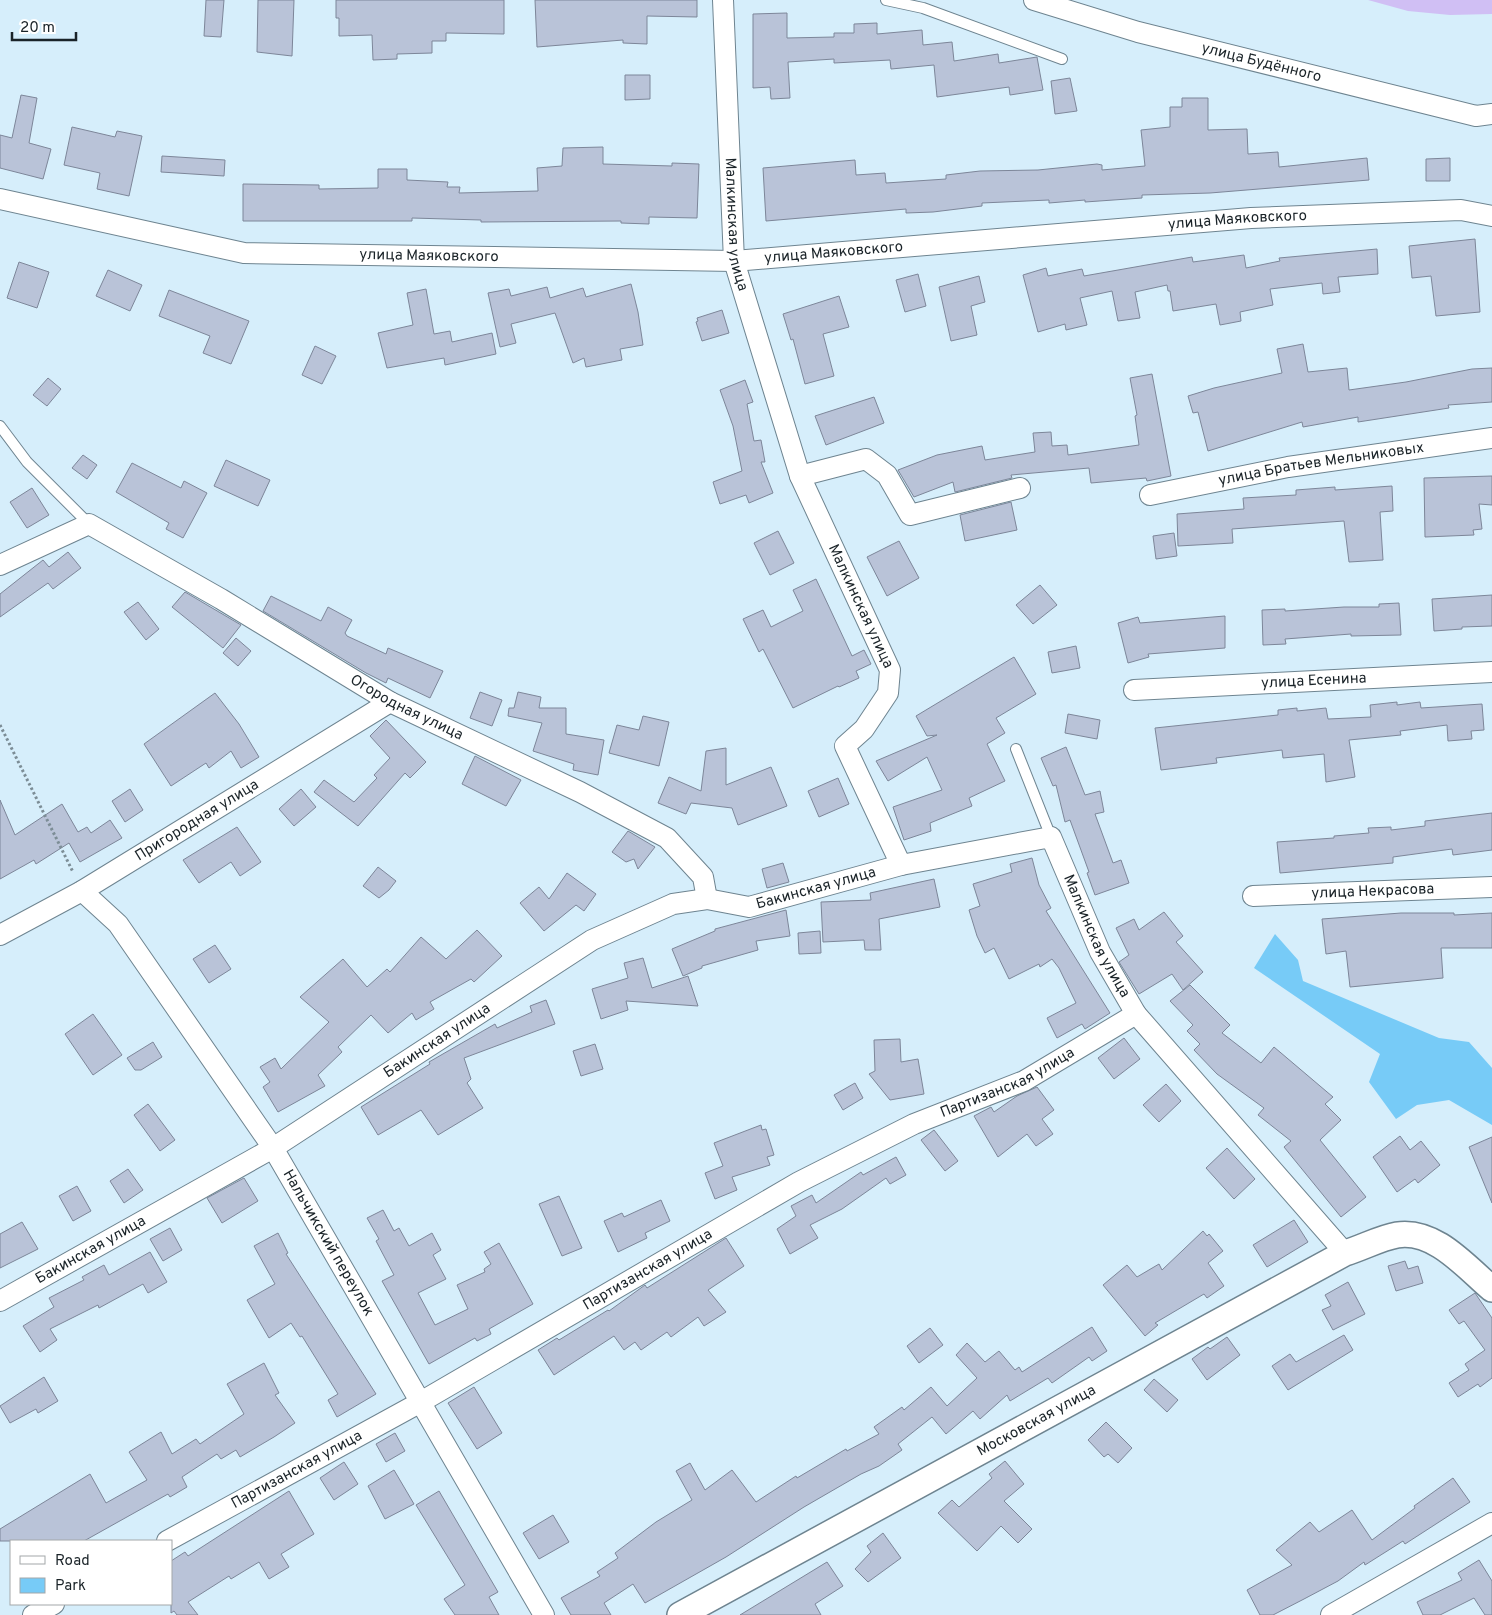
<svg xmlns="http://www.w3.org/2000/svg" width="1492" height="1615" font-family="Overpass,sans-serif">
	<style>
		.green { fill: #77cbf7 }
		.water { fill: #d0bff4 }
		.building { fill: #b9c3d8; stroke: #7d8699 }
		.lines { fill: none; stroke-linecap: round; stroke-linejoin: round }
		.service-casing { stroke: #6e8490; stroke-width: 12 }
		.minor-casing { stroke: #6e8490; stroke-width: 22 }
		.tertiary-casing { stroke: #6e8490; stroke-width: 28 }
		.path { stroke: #7c8d96; stroke-width: 3; stroke-dasharray: 2.5 2.5; stroke-linecap: butt }
		.service { stroke: #fff; stroke-width: 10 }
		.minor { stroke: #fff; stroke-width: 20 }
		.tertiary { stroke: #fff; stroke-width: 25 }
		.labels { text-anchor: middle; dominant-baseline: central; stroke-width: 5; stroke-linejoin: round; paint-order: stroke }
		.street-label { font-size: 15px; fill: #1a2328; stroke: #fff }
	</style>
	<rect width="100%" height="100%" fill="#d6eefb"/>
	<polygon class="green" points="1275,934 1298,960 1303,981 1439,1038 1469,1042 1492,1068 1492,1125 1449,1100 1417,1105 1396,1119 1369,1082 1380,1054 1254,968"/>
	<polygon class="water" points="1368,0 1492,0 1492,14 1450,15 1408,11"/>
	<g class="building">
		<polygon points="206,0 224,0 221,37 204,36"/>
		<polygon points="258,0 294,0 292,56 257,52"/>
		<polygon points="336,0 504,0 504,34 446,33 446,41 432,41 432,53 397,54 397,59 373,60 372,35 339,36 339,18 336,18"/>
		<polygon points="535,0 697,0 697,17 647,16 647,44 623,43 623,40 537,47"/>
		<polygon points="787,13 787,38 834,37 834,33 854,33 854,24 877,23 877,34 922,30 923,45 952,42 954,61 998,54 999,63 1037,57 1043,90 1010,95 1009,87 937,97 934,65 891,69 890,60 834,63 834,59 788,62 790,98 771,99 770,87 753,88 753,14"/>
		<polygon points="625,75 650,75 650,99 625,100"/>
		<polygon points="1070,78 1077,111 1055,114 1051,81"/>
		<polygon points="21,95 37,98 29,143 51,149 43,179 0,168 0,135 12,138"/>
		<polygon points="1182,98 1208,98 1208,130 1247,129 1248,154 1278,152 1279,167 1367,158 1369,180 1210,193 1142,195 1142,198 1085,202 1085,200 1049,203 1049,200 982,203 982,206 933,212 906,213 906,209 766,221 763,168 855,160 856,175 885,173 886,183 946,179 946,175 980,171 1038,170 1097,164 1102,165 1102,170 1145,166 1141,130 1170,127 1170,107 1182,107"/>
		<polygon points="72,127 115,137 117,131 142,136 129,196 97,189 100,173 64,165"/>
		<polygon points="603,147 603,164 672,166 672,163 699,164 697,218 649,217 649,224 621,223 621,221 481,222 481,220 412,218 412,221 243,221 243,184 319,185 319,189 378,188 378,169 407,169 407,180 448,182 447,187 460,187 459,193 538,191 537,168 562,166 563,148"/>
		<polygon points="162,156 225,160 224,176 161,172"/>
		<polygon points="1450,158 1450,181 1426,181 1426,159"/>
		<polygon points="1475,239 1480,312 1436,316 1431,276 1412,278 1409,246"/>
		<polygon points="1377,249 1378,274 1338,277 1340,292 1323,294 1322,283 1270,289 1273,305 1240,312 1241,321 1220,325 1216,304 1173,311 1170,291 1168,291 1167,285 1135,292 1140,318 1118,321 1112,291 1080,298 1087,325 1066,330 1065,324 1038,332 1023,275 1046,268 1048,276 1082,269 1084,276 1192,257 1193,262 1244,255 1246,268 1280,261 1279,258"/>
		<polygon points="19,262 49,272 37,308 7,298"/>
		<polygon points="108,270 142,285 130,311 96,296"/>
		<polygon points="918,274 926,306 905,312 896,280"/>
		<polygon points="979,276 985,302 971,306 977,335 951,341 939,287"/>
		<polygon points="631,284 638,312 643,345 620,349 622,360 586,367 584,358 573,363 555,313 511,324 516,343 500,347 488,293 509,289 511,296 547,287 550,298 583,288 586,297"/>
		<polygon points="426,289 434,334 450,331 452,342 492,333 496,354 445,365 444,358 387,368 378,333 413,325 407,293"/>
		<polygon points="169,290 249,321 231,364 203,353 210,336 159,316"/>
		<polygon points="839,296 849,327 823,334 834,376 805,384 793,339 791,340 783,314"/>
		<polygon points="722,310 729,333 702,341 696,322 698,321 697,318"/>
		<polygon points="1303,344 1308,372 1347,368 1349,390 1406,382 1472,369 1492,368 1492,402 1448,405 1449,408 1358,422 1358,417 1303,427 1302,422 1208,451 1198,412 1193,413 1188,396 1214,388 1282,373 1277,349"/>
		<polygon points="315,346 336,356 322,384 302,375"/>
		<polygon points="1152,374 1171,476 1147,481 1146,478 1091,483 1089,468 1011,475 1012,478 955,492 953,482 914,497 898,470 937,455 982,446 985,460 1035,452 1033,433 1051,432 1052,446 1067,445 1068,455 1139,445 1135,416 1137,415 1130,378"/>
		<polygon points="48,378 61,389 47,406 33,395"/>
		<polygon points="745,380 753,402 747,404 754,441 761,440 765,462 761,462 773,493 749,503 746,495 720,504 713,482 742,471 733,426 720,390"/>
		<polygon points="874,397 884,423 826,445 815,416"/>
		<polygon points="83,455 97,465 87,479 72,468"/>
		<polygon points="226,460 270,480 258,506 214,486"/>
		<polygon points="132,463 181,488 184,481 207,493 183,538 166,529 169,523 116,492"/>
		<polygon points="1492,476 1492,505 1479,504 1482,529 1473,530 1474,535 1425,537 1424,478"/>
		<polygon points="1392,486 1393,511 1380,512 1383,560 1349,562 1344,521 1232,529 1233,543 1178,546 1177,514 1244,509 1243,498 1296,495 1296,490 1335,487 1335,490"/>
		<polygon points="32,488 49,515 27,528 10,502"/>
		<polygon points="1011,502 1017,530 965,541 960,515"/>
		<polygon points="778,531 794,563 770,575 754,543"/>
		<polygon points="1174,533 1177,556 1156,559 1153,536"/>
		<polygon points="899,541 919,578 887,596 867,557"/>
		<polygon points="68,552 81,568 53,589 48,583 0,617 0,594 43,560 49,567"/>
		<polygon points="816,579 852,656 864,650 871,664 856,671 859,678 839,687 838,686 793,708 763,649 759,652 743,619 763,610 771,627 803,611 793,590"/>
		<polygon points="1040,585 1057,605 1033,624 1016,605"/>
		<polygon points="185,592 241,625 223,648 172,607"/>
		<polygon points="1492,595 1492,626 1462,627 1462,629 1434,631 1432,599"/>
		<polygon points="271,596 321,621 328,607 352,620 345,633 347,636 386,654 388,648 443,671 430,698 388,678 386,683 366,673 263,611"/>
		<polygon points="138,602 159,629 146,640 124,612"/>
		<polygon points="1399,603 1401,635 1351,636 1351,634 1285,639 1286,644 1263,645 1262,610 1285,609 1285,611 1344,607 1379,607 1379,604"/>
		<polygon points="1225,616 1225,648 1148,654 1149,657 1128,663 1118,623 1138,617 1140,623"/>
		<polygon points="236,638 251,651 238,666 223,653"/>
		<polygon points="1076,646 1080,668 1052,673 1048,652"/>
		<polygon points="1014,657 1036,694 996,718 1005,733 987,744 1005,781 969,798 972,806 930,823 931,831 904,840 893,807 942,790 927,757 888,781 876,761 937,735 927,736 916,716"/>
		<polygon points="480,692 502,700 492,726 470,718"/>
		<polygon points="518,692 541,697 539,708 566,708 566,734 604,740 598,775 573,770 574,764 533,751 542,723 508,716 509,708 514,708"/>
		<polygon points="215,693 239,724 259,757 241,768 231,751 209,768 206,763 171,786 144,744"/>
		<polygon points="1397,702 1397,705 1420,702 1421,708 1482,704 1484,730 1471,731 1472,739 1448,741 1447,725 1400,731 1401,735 1349,740 1355,777 1326,782 1324,754 1283,758 1282,750 1216,758 1217,763 1161,770 1155,728 1278,715 1278,710 1297,708 1297,711 1326,708 1328,719 1371,717 1370,705"/>
		<polygon points="1068,714 1100,720 1097,739 1065,733"/>
		<polygon points="643,716 669,722 659,766 609,753 617,725 639,730"/>
		<polygon points="386,720 426,762 410,778 405,773 358,826 314,792 324,780 354,802 377,778 374,775 390,758 370,736"/>
		<polygon points="1066,747 1085,795 1100,791 1104,812 1095,814 1113,863 1121,860 1129,883 1095,895 1087,873 1089,872 1070,820 1065,822 1056,785 1053,786 1041,758"/>
		<polygon points="726,748 726,785 771,767 787,806 738,825 732,808 691,803 686,814 658,803 669,777 701,791 706,751"/>
		<polygon points="475,756 521,780 506,806 462,784"/>
		<polygon points="838,778 849,804 819,817 808,791"/>
		<polygon points="130,789 143,810 125,822 112,801"/>
		<polygon points="301,789 316,807 294,826 279,809"/>
		<polygon points="0,800 15,835 62,804 78,832 87,827 91,833 110,820 122,838 80,862 69,843 36,864 34,860 0,879"/>
		<polygon points="1492,813 1492,850 1453,855 1452,849 1393,857 1393,863 1280,873 1277,842 1334,838 1334,836 1369,833 1368,828 1391,827 1391,830 1425,826 1425,821"/>
		<polygon points="237,827 261,862 240,876 231,862 199,883 183,860"/>
		<polygon points="628,831 655,847 638,869 634,859 626,862 612,852"/>
		<polygon points="1032,858 1039,885 1051,908 1046,911 1110,1013 1085,1029 1082,1024 1057,1038 1047,1018 1076,1003 1059,968 1052,959 1040,967 1039,964 1009,979 994,948 985,953 977,936 969,910 980,906 973,884 1012,872 1010,864"/>
		<polygon points="783,863 789,882 767,888 762,869"/>
		<polygon points="378,867 396,881 389,890 379,898 363,886"/>
		<polygon points="567,873 596,894 584,911 576,905 544,931 520,903 539,887 549,899"/>
		<polygon points="934,879 940,907 879,919 881,950 865,950 864,940 823,942 821,902 871,900 870,893"/>
		<polygon points="786,910 790,936 756,941 758,950 702,966 702,968 683,976 672,949 715,931 715,929"/>
		<polygon points="1164,912 1183,936 1176,942 1203,972 1183,990 1172,974 1139,994 1119,962 1129,955 1116,928 1134,919 1139,930"/>
		<polygon points="1401,913 1454,913 1454,915 1492,913 1492,948 1441,948 1443,978 1350,987 1346,951 1326,954 1322,919"/>
		<polygon points="477,930 502,956 474,982 471,979 430,1002 434,1009 416,1020 412,1013 388,1033 371,1015 338,1047 342,1052 318,1075 325,1086 278,1112 263,1087 270,1082 260,1067 275,1058 281,1069 329,1022 300,997 343,959 367,987 387,969 390,972 421,937 446,959"/>
		<polygon points="820,931 821,953 799,954 798,933"/>
		<polygon points="215,945 231,969 209,983 193,959"/>
		<polygon points="643,958 652,988 688,976 698,1006 626,1001 628,1010 601,1019 592,989 628,978 624,963"/>
		<polygon points="1190,985 1230,1025 1222,1033 1261,1063 1274,1047 1333,1097 1325,1104 1341,1120 1320,1140 1366,1197 1341,1217 1284,1147 1291,1141 1258,1115 1264,1108 1217,1074 1194,1050 1200,1044 1187,1031 1193,1025 1170,1001"/>
		<polygon points="546,1000 555,1024 464,1058 471,1079 467,1083 483,1108 438,1135 421,1110 378,1135 361,1107 430,1064 429,1062 495,1024 497,1028 532,1012 530,1006"/>
		<polygon points="93,1014 122,1055 93,1075 65,1034"/>
		<polygon points="1124,1038 1140,1059 1114,1079 1098,1058"/>
		<polygon points="900,1039 901,1062 918,1059 924,1094 890,1100 869,1074 875,1071 874,1040"/>
		<polygon points="153,1042 162,1057 141,1070 135,1070 127,1058"/>
		<polygon points="595,1044 603,1069 581,1076 573,1051"/>
		<polygon points="855,1083 863,1098 843,1110 834,1095"/>
		<polygon points="1166,1084 1181,1101 1159,1122 1143,1105"/>
		<polygon points="1037,1087 1054,1110 1042,1119 1053,1134 1036,1146 1027,1134 998,1157 974,1116 991,1107 994,1112 1017,1096"/>
		<polygon points="148,1104 175,1140 160,1151 134,1115"/>
		<polygon points="761,1125 762,1130 766,1129 774,1155 767,1157 770,1165 732,1177 737,1190 715,1199 705,1173 723,1166 714,1143"/>
		<polygon points="934,1130 958,1161 945,1171 921,1140"/>
		<polygon points="1400,1136 1410,1150 1421,1141 1440,1165 1418,1183 1415,1179 1397,1192 1373,1157"/>
		<polygon points="1492,1137 1492,1203 1469,1147"/>
		<polygon points="1227,1148 1255,1179 1234,1199 1206,1168"/>
		<polygon points="896,1157 906,1175 890,1184 886,1178 842,1209 810,1225 818,1238 790,1254 777,1229 796,1216 791,1206 812,1195 816,1203 861,1172 863,1175"/>
		<polygon points="128,1169 143,1190 124,1203 110,1181"/>
		<polygon points="244,1178 258,1201 222,1223 207,1198"/>
		<polygon points="77,1186 91,1211 73,1221 59,1196"/>
		<polygon points="559,1196 582,1248 562,1256 539,1204"/>
		<polygon points="661,1200 670,1221 645,1233 647,1238 618,1252 604,1221 622,1213 624,1217"/>
		<polygon points="383,1210 394,1231 399,1228 409,1246 432,1233 441,1250 433,1255 446,1279 418,1293 435,1325 468,1309 457,1285 485,1272 484,1269 491,1264 484,1252 499,1243 533,1304 489,1329 491,1334 477,1341 475,1338 429,1364 382,1281 394,1275 376,1241 379,1239 367,1218"/>
		<polygon points="1294,1220 1308,1242 1267,1267 1253,1245"/>
		<polygon points="22,1222 38,1249 0,1268 0,1234"/>
		<polygon points="170,1228 182,1250 163,1261 150,1239"/>
		<polygon points="1203,1231 1207,1236 1209,1234 1223,1251 1208,1263 1224,1286 1207,1298 1204,1294 1155,1323 1158,1325 1145,1336 1103,1285 1127,1265 1137,1277 1159,1264 1162,1270"/>
		<polygon points="278,1233 288,1253 286,1254 376,1394 337,1417 328,1400 338,1394 302,1336 300,1337 291,1323 269,1338 247,1300 275,1284 254,1246"/>
		<polygon points="726,1238 744,1266 708,1290 726,1312 704,1326 698,1317 671,1337 667,1332 641,1350 635,1342 624,1350 614,1336 554,1375 538,1350 557,1338 559,1340 608,1310 609,1311 645,1285 647,1288"/>
		<polygon points="150,1252 167,1282 148,1293 143,1284 99,1308 98,1305 50,1329 57,1340 40,1352 23,1326 54,1307 49,1298 84,1280 82,1277 104,1265 109,1275"/>
		<polygon points="1405,1261 1408,1269 1418,1266 1423,1283 1396,1291 1388,1266"/>
		<polygon points="1348,1282 1365,1314 1333,1330 1322,1310 1331,1306 1325,1295"/>
		<polygon points="1475,1293 1492,1318 1492,1378 1480,1387 1478,1384 1458,1397 1449,1383 1469,1370 1465,1364 1485,1350 1464,1321 1459,1324 1449,1310"/>
		<polygon points="1092,1327 1107,1351 1092,1361 1089,1357 1052,1383 1048,1378 1010,1401 1007,1395 980,1419 973,1411 946,1434 932,1417 898,1444 902,1450 879,1466 861,1474 804,1507 726,1557 645,1603 633,1584 604,1603 611,1615 571,1615 561,1598 600,1576 597,1572 618,1558 615,1553 656,1522 692,1500 676,1471 690,1463 705,1490 732,1470 756,1502 796,1476 797,1478 846,1449 847,1451 879,1434 874,1427 902,1407 904,1410 931,1387 947,1406 977,1378 956,1355 967,1343 985,1362 999,1351 1015,1370 1019,1367 1022,1372"/>
		<polygon points="930,1328 943,1345 919,1363 907,1346"/>
		<polygon points="1344,1335 1353,1350 1288,1390 1272,1366 1290,1354 1296,1362"/>
		<polygon points="1227,1337 1240,1355 1207,1380 1192,1359 1208,1347 1210,1349"/>
		<polygon points="264,1363 279,1393 275,1395 295,1423 274,1437 240,1457 236,1450 221,1459 217,1454 182,1477 187,1487 170,1497 168,1494 84,1541 0,1541 0,1529 90,1474 106,1503 147,1480 129,1452 161,1432 172,1454 196,1439 200,1444 244,1414 227,1384"/>
		<polygon points="44,1377 58,1401 38,1413 36,1409 10,1423 0,1406"/>
		<polygon points="1154,1379 1178,1400 1167,1412 1144,1390"/>
		<polygon points="474,1387 502,1433 477,1449 448,1403"/>
		<polygon points="1106,1422 1132,1448 1118,1463 1108,1454 1104,1457 1088,1440"/>
		<polygon points="395,1433 405,1451 386,1462 376,1444"/>
		<polygon points="1005,1461 1024,1484 1004,1501 1032,1529 1018,1543 1001,1526 977,1551 938,1513 952,1500 959,1507 992,1478 989,1474"/>
		<polygon points="344,1462 358,1484 334,1500 320,1478"/>
		<polygon points="394,1470 414,1504 385,1519 368,1486"/>
		<polygon points="1453,1478 1470,1502 1405,1544 1403,1541 1365,1565 1364,1562 1338,1581 1304,1599 1273,1615 1260,1615 1247,1590 1292,1565 1276,1550 1310,1522 1319,1532 1352,1510 1372,1540 1415,1508 1414,1506"/>
		<polygon points="289,1491 314,1534 281,1554 289,1567 269,1579 259,1562 231,1579 229,1576 188,1602 198,1615 177,1615 174,1611 171,1613 171,1561 185,1552 188,1556"/>
		<polygon points="439,1491 498,1592 489,1597 499,1615 455,1615 444,1599 465,1585 416,1505"/>
		<polygon points="553,1515 569,1542 539,1559 523,1533"/>
		<polygon points="883,1533 901,1558 868,1582 855,1569 871,1552 867,1546"/>
		<polygon points="1479,1560 1492,1581 1492,1615 1485,1615 1474,1598 1440,1615 1423,1615 1417,1602 1462,1580 1458,1573"/>
		<polygon points="827,1562 843,1586 815,1604 821,1615 740,1615"/>
	</g>
	<g class="lines">
		<defs>
			<g id="service">
				<polyline points="886,0 923,8 1062,59"/>
				<polyline points="0,426 27,462 89,524"/>
				<polyline points="1016,749 1051,837"/>
			</g>
			<g id="minor">
				<path id="s1" d="M723 0 734 261 800 476 890 670 888 693 864 729 845 746 901 865 1051 837 1100 952 1136 1014 1345 1253"/>
				<path id="s2" d="M1034 0 1138 32 1476 116 1492 114"/>
				<path id="s3" d="M0 199 244 253 734 261 1251 218 1461 210 1492 216"/>
				<polyline points="800,476 866,459 887,475 910,515 1020,488"/>
				<path id="s4" d="M1150 495 1288 467 1492 438"/>
				<path id="s5" d="M0 565 89 524 221 599 390 702 580 792 667 838 703 877 707 899"/>
				<path id="s6" d="M1134 690 1492 672"/>
				<path id="s7" d="M82 891 118 924 273 1148 544 1615"/>
				<path id="s8" d="M1253 896 1492 887"/>
				<path id="s9" d="M0 935 82 891 390 702"/>
				<path id="s10" d="M0 1301 273 1148 592 940 673 904 707 899 749 907 901 865"/>
				<path id="s11" d="M167 1541 419 1403 799 1182 914 1124 1024 1081 1136 1014"/>
				<polyline points="33,1615 54,1604"/>
				<polyline points="1331,1615 1492,1523"/>
			</g>
			<g id="tertiary">
				<path id="s12" d="M680 1615 1345 1253C1362 1248 1380 1238 1397 1235 1435 1229 1466 1267 1492 1289"/>
			</g>
		</defs>
		<use href="#service" class="service-casing"/>
		<use href="#minor" class="minor-casing"/>
		<use href="#tertiary" class="tertiary-casing"/>
		<polyline class="path" points="0,725 73,872"/>
		<use href="#service" class="service"/>
		<use href="#minor" class="minor"/>
		<use href="#tertiary" class="tertiary"/>
	</g>
	<g class="labels">
		<g class="street-label">
			<text stroke="none"><textPath href="#s2" startOffset="236">улица Будённого</textPath></text>
			<text stroke="none"><textPath href="#s3" startOffset="1245">улица Маяковского</textPath></text>
			<text stroke="none"><textPath href="#s1" startOffset="225">Малкинская улица</textPath></text>
			<text stroke="none"><textPath href="#s3" startOffset="840">улица Маяковского</textPath></text>
			<text stroke="none"><textPath href="#s3" startOffset="435">улица Маяковского</textPath></text>
			<text stroke="none"><textPath href="#s4" startOffset="174">улица Братьев Мельниковых</textPath></text>
			<text stroke="none"><textPath href="#s1" startOffset="630">Малкинская улица</textPath></text>
			<text stroke="none"><textPath href="#s6" startOffset="180">улица Есенина</textPath></text>
			<text stroke="none"><textPath href="#s5" startOffset="465">Огородная улица</textPath></text>
			<text stroke="none"><textPath href="#s9" startOffset="228">Пригородная улица</textPath></text>
			<text stroke="none"><textPath href="#s10" startOffset="929">Бакинская улица</textPath></text>
			<text stroke="none"><textPath href="#s8" startOffset="120">улица Некрасова</textPath></text>
			<text stroke="none"><textPath href="#s1" startOffset="1185">Малкинская улица</textPath></text>
			<text stroke="none"><textPath href="#s10" startOffset="509">Бакинская улица</textPath></text>
			<text stroke="none"><textPath href="#s11" startOffset="958">Партизанская улица</textPath></text>
			<text stroke="none"><textPath href="#s7" startOffset="431">Нальчикский переулок</textPath></text>
			<text stroke="none"><textPath href="#s10" startOffset="104">Бакинская улица</textPath></text>
			<text stroke="none"><textPath href="#s11" startOffset="552">Партизанская улица</textPath></text>
			<text stroke="none"><textPath href="#s12" startOffset="406">Московская улица</textPath></text>
			<text stroke="none"><textPath href="#s11" startOffset="148">Партизанская улица</textPath></text>
		</g>
	</g>
	<rect x="10" y="1540" width="162" height="65" fill="#ffffff" stroke="#a3a7a9"/>
	<rect x="20" y="1556" width="25" height="8" fill="#ffffff" stroke="#a3a7a9"/>
	<text x="55" y="1565" font-size="15" fill="#1a2328">Road</text>
	<rect x="20" y="1578" width="25" height="15" fill="#77cbf7" stroke="#a3a7a9"/>
	<text x="55" y="1590" font-size="15" fill="#1a2328">Park</text>
	<path d="M12 32v8h64v-8" fill="none" stroke="#1a2328" stroke-width="2.5"/>
	<text x="20" y="32" font-size="15" fill="#1a2328" stroke="#ffffff" stroke-width="4" paint-order="stroke">20 m</text>
</svg>
